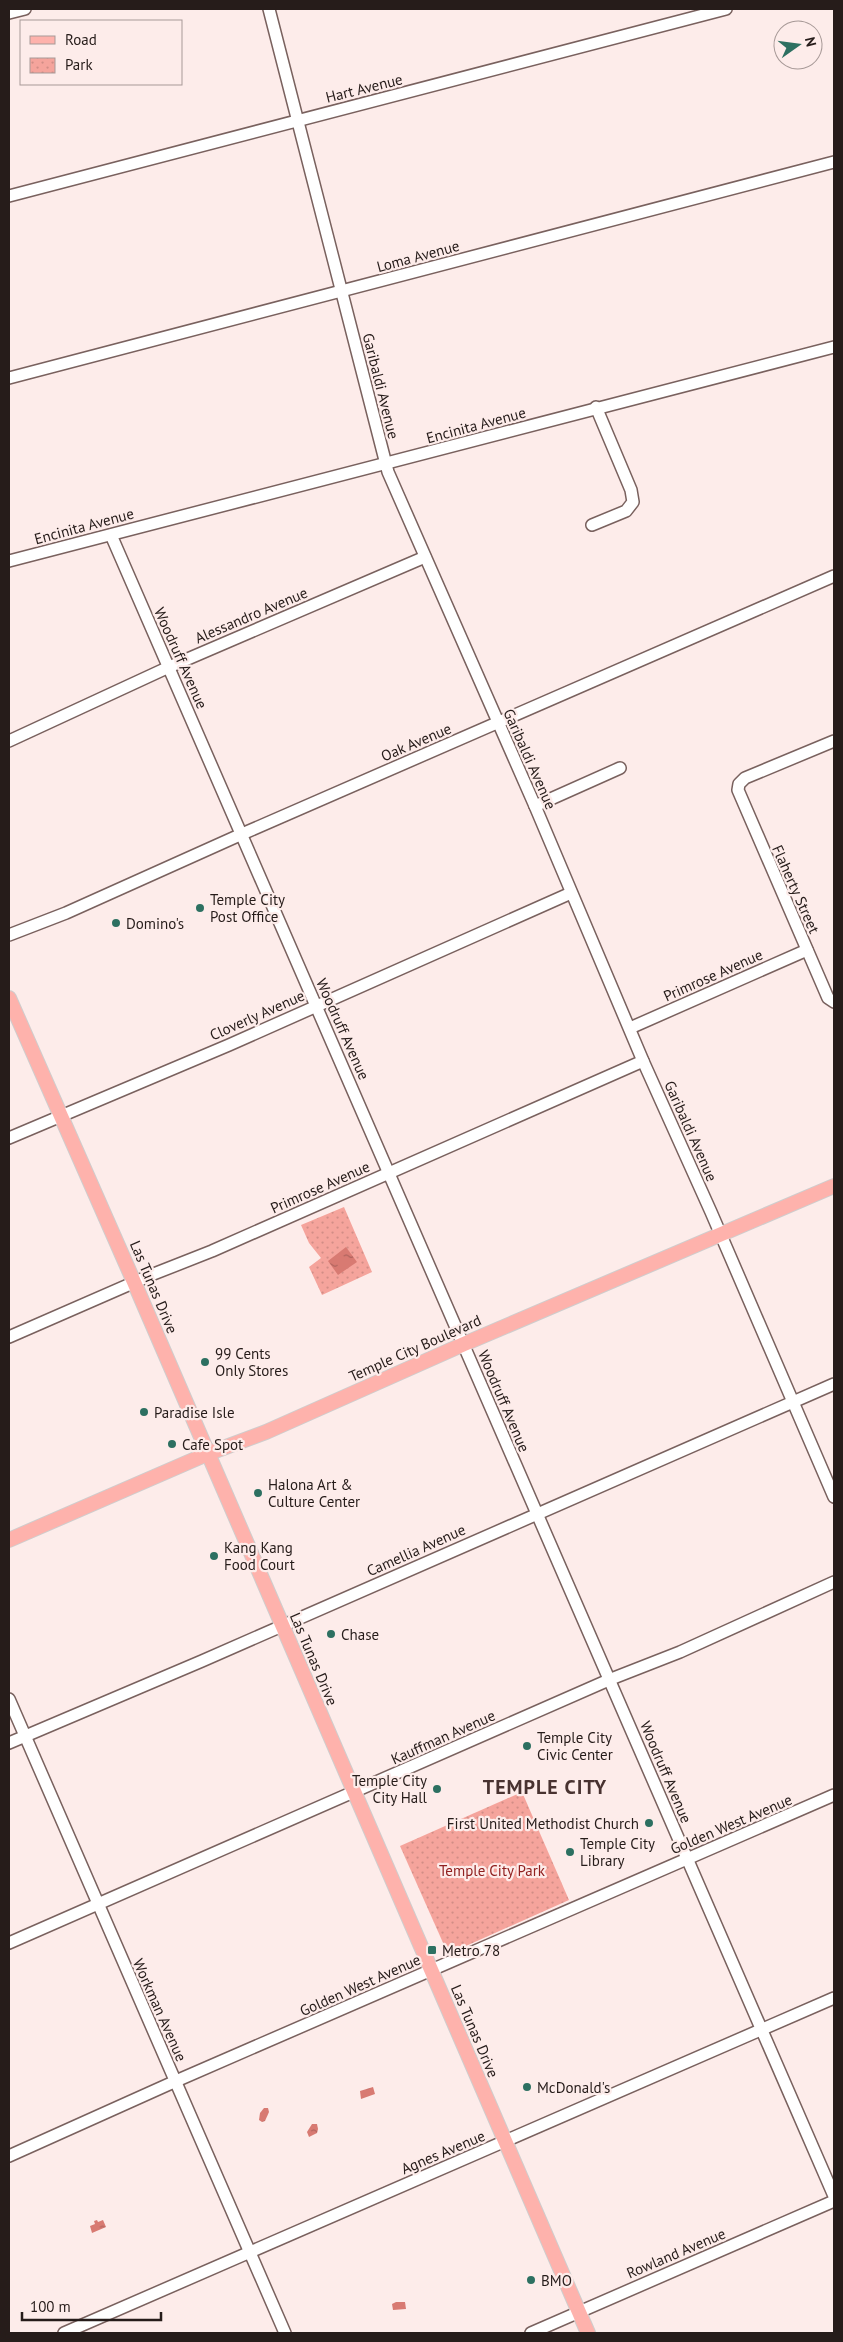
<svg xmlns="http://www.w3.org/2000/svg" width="843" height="2342" font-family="'PT Sans',sans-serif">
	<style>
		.park { fill: url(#park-dots) }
		.water { fill: url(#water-ripples) }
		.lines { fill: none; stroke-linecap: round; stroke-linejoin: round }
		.minor-casing { stroke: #79615e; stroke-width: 14 }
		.major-casing { stroke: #cfcdcd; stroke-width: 16 }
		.minor { stroke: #fff; stroke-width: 11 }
		.major { stroke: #feb2ac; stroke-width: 14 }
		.poi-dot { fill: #2d7061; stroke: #fdecea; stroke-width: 2 }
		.labels { text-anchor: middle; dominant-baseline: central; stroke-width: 4.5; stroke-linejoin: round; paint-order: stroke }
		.street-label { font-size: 15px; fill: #261c1a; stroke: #fdecea }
		.poi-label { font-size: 15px; fill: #261c1a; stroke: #fdecea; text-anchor: start }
		.park-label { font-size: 15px; fill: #902120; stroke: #fdecea }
		.district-label { font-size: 20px; font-weight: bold; letter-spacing: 1px; fill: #483230; stroke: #fdecea }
	</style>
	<defs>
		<pattern id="park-dots" width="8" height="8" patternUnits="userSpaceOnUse" patternTransform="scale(1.25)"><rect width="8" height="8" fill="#f5a49c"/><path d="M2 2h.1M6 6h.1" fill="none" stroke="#d28d86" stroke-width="1.8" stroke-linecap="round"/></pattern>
		<pattern id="water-ripples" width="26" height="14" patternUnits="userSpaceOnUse" patternTransform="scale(1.25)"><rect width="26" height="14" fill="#d87a72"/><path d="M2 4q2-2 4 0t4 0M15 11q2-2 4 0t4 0" fill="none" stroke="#af635d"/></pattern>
	</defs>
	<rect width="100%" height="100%" fill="#fdecea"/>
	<g class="park">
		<polygon points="344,1207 372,1272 322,1295 309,1267 321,1258 309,1243 301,1225"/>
		<polygon points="522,1792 569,1900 448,1954 400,1846"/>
	</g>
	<g class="water">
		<polygon points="346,1247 357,1262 338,1275 328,1261"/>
		<polygon points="373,2087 375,2094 361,2099 360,2091"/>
		<polygon points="264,2108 268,2108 269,2112 265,2121 262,2122 259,2120 260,2113"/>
		<polygon points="312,2124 317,2124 318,2129 317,2133 309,2137 307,2132"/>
		<polygon points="97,2220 98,2222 103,2220 106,2227 92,2233 90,2226 95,2224 94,2221"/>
		<polygon points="396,2302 405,2302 406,2309 393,2310 392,2304"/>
	</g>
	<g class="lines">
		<defs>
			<g id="minor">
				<polyline points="269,9 388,472 535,806 643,1061 711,1212 834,1497"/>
				<polyline points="9,13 25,9"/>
				<polyline points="9,196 726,9"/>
				<polyline points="9,378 834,162"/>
				<polyline points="592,525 626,511 633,502 631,490 596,407"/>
				<polyline points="111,535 834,2196"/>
				<polyline points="9,561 834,347"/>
				<polyline points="9,741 169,667 425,557"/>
				<polyline points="834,741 745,778 739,784 738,790 828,998 834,1002"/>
				<polyline points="535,806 620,768"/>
				<polyline points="9,935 66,913 242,834 834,576"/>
				<polyline points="630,1028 807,950"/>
				<polyline points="9,1138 229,1045 571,893"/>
				<polyline points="9,1337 151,1275 212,1251 643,1061"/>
				<polyline points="9,1699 285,2333"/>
				<polyline points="9,1743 202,1661 834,1384"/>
				<polyline points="9,1943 611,1679 680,1652 834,1582"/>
				<polyline points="9,2156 176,2081 834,1795"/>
				<polyline points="64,2333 834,1998"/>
				<polyline points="531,2333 834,2201"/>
			</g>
			<g id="major">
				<polyline points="9,998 134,1282 588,2333"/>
				<polyline points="9,1540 207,1454 266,1432 464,1344 834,1186"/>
			</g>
		</defs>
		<use href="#minor" class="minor-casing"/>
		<use href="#major" class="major-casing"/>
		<use href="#minor" class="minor"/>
		<use href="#major" class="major"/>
	</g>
	<g class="poi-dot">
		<circle cx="200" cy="908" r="5"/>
		<circle cx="116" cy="923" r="5"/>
		<circle cx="205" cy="1362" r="5"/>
		<circle cx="144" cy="1412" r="5"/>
		<circle cx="172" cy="1444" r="5"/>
		<circle cx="258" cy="1493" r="5"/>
		<circle cx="214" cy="1556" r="5"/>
		<circle cx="331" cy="1634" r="5"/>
		<circle cx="527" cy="1746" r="5"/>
		<circle cx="437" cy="1789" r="5"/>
		<circle cx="649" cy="1823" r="5"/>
		<circle cx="570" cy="1852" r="5"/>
		<rect x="427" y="1945" width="10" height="10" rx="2.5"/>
		<circle cx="527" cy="2087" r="5"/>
		<circle cx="531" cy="2280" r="5"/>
	</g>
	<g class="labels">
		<g class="street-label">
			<text transform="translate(364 88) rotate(-14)">Hart Avenue</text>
			<text transform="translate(418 256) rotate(-15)">Loma Avenue</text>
			<text transform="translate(381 386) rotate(76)">Garibaldi Avenue</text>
			<text transform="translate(476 425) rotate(-15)">Encinita Avenue</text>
			<text transform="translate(84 526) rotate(-15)">Encinita Avenue</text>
			<text transform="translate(251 615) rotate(-23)">Alessandro Avenue</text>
			<text transform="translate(181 658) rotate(66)">Woodruff Avenue</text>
			<text transform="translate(416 742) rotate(-23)">Oak Avenue</text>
			<text transform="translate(530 759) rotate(66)">Garibaldi Avenue</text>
			<text transform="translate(796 889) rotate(66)">Flaherty Street</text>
			<text transform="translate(713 975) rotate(-24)">Primrose Avenue</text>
			<text transform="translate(257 1015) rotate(-24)">Cloverly Avenue</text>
			<text transform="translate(343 1029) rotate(66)">Woodruff Avenue</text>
			<text transform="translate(691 1131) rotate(66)">Garibaldi Avenue</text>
			<text transform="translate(320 1187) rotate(-24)">Primrose Avenue</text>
			<text transform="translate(154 1287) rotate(67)">Las Tunas Drive</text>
			<text transform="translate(415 1348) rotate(-24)">Temple City Boulevard</text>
			<text transform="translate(504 1401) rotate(67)">Woodruff Avenue</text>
			<text transform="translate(416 1550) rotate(-24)">Camellia Avenue</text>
			<text transform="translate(314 1659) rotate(67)">Las Tunas Drive</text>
			<text transform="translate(443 1737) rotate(-24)">Kauffman Avenue</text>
			<text transform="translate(666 1772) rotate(67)">Woodruff Avenue</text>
			<text transform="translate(731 1824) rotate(-23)">Golden West Avenue</text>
			<text transform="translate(360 1985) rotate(-24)">Golden West Avenue</text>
			<text transform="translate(160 2010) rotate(66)">Workman Avenue</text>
			<text transform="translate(475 2031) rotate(67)">Las Tunas Drive</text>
			<text transform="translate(443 2152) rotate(-23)">Agnes Avenue</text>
			<text transform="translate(676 2253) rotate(-23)">Rowland Avenue</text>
		</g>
		<g class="poi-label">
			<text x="210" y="899">Temple City<tspan x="210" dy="17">Post Office</tspan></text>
			<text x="126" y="923">Domino's</text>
			<text x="215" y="1353">99 Cents<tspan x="215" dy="17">Only Stores</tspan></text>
			<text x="154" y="1412">Paradise Isle</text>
			<text x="182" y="1444">Cafe Spot</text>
			<text x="268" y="1484">Halona Art &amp;<tspan x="268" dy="17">Culture Center</tspan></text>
			<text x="224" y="1547">Kang Kang<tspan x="224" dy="17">Food Court</tspan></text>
			<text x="341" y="1634">Chase</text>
			<text x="537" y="1737">Temple City<tspan x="537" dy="17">Civic Center</tspan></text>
			<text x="427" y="1780" text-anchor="end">Temple City<tspan x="427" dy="17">City Hall</tspan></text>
			<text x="639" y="1823" text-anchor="end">First United Methodist Church</text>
			<text x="580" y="1843">Temple City<tspan x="580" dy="17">Library</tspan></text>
			<text x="442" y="1950">Metro 78</text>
			<text x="537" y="2087">McDonald's</text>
			<text x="541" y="2280">BMO</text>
		</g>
		<g class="park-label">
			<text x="492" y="1870">Temple City Park</text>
		</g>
		<g class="district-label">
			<text x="545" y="1787">TEMPLE CITY</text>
		</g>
	</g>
	<rect width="843" height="2342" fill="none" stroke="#261c1a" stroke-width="20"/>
	<rect x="20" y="20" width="162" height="65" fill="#fdecea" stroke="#a79997"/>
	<rect x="30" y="36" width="25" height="8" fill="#feb2ac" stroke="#a79997"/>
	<text x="65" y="45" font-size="15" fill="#261c1a">Road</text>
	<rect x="30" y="58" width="25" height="15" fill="url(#park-dots)" stroke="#a79997"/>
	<text x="65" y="70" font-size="15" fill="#261c1a">Park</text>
	<g transform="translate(798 45) rotate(76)"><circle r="24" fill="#fdecea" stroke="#a79997"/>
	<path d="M0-4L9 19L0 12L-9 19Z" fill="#2d7061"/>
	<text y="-8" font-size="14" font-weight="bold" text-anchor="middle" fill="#261c1a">N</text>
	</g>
	<path d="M22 2312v8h139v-8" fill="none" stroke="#261c1a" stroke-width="2.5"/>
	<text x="30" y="2312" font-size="15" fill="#261c1a" stroke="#fdecea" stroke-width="4" paint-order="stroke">100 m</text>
</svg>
